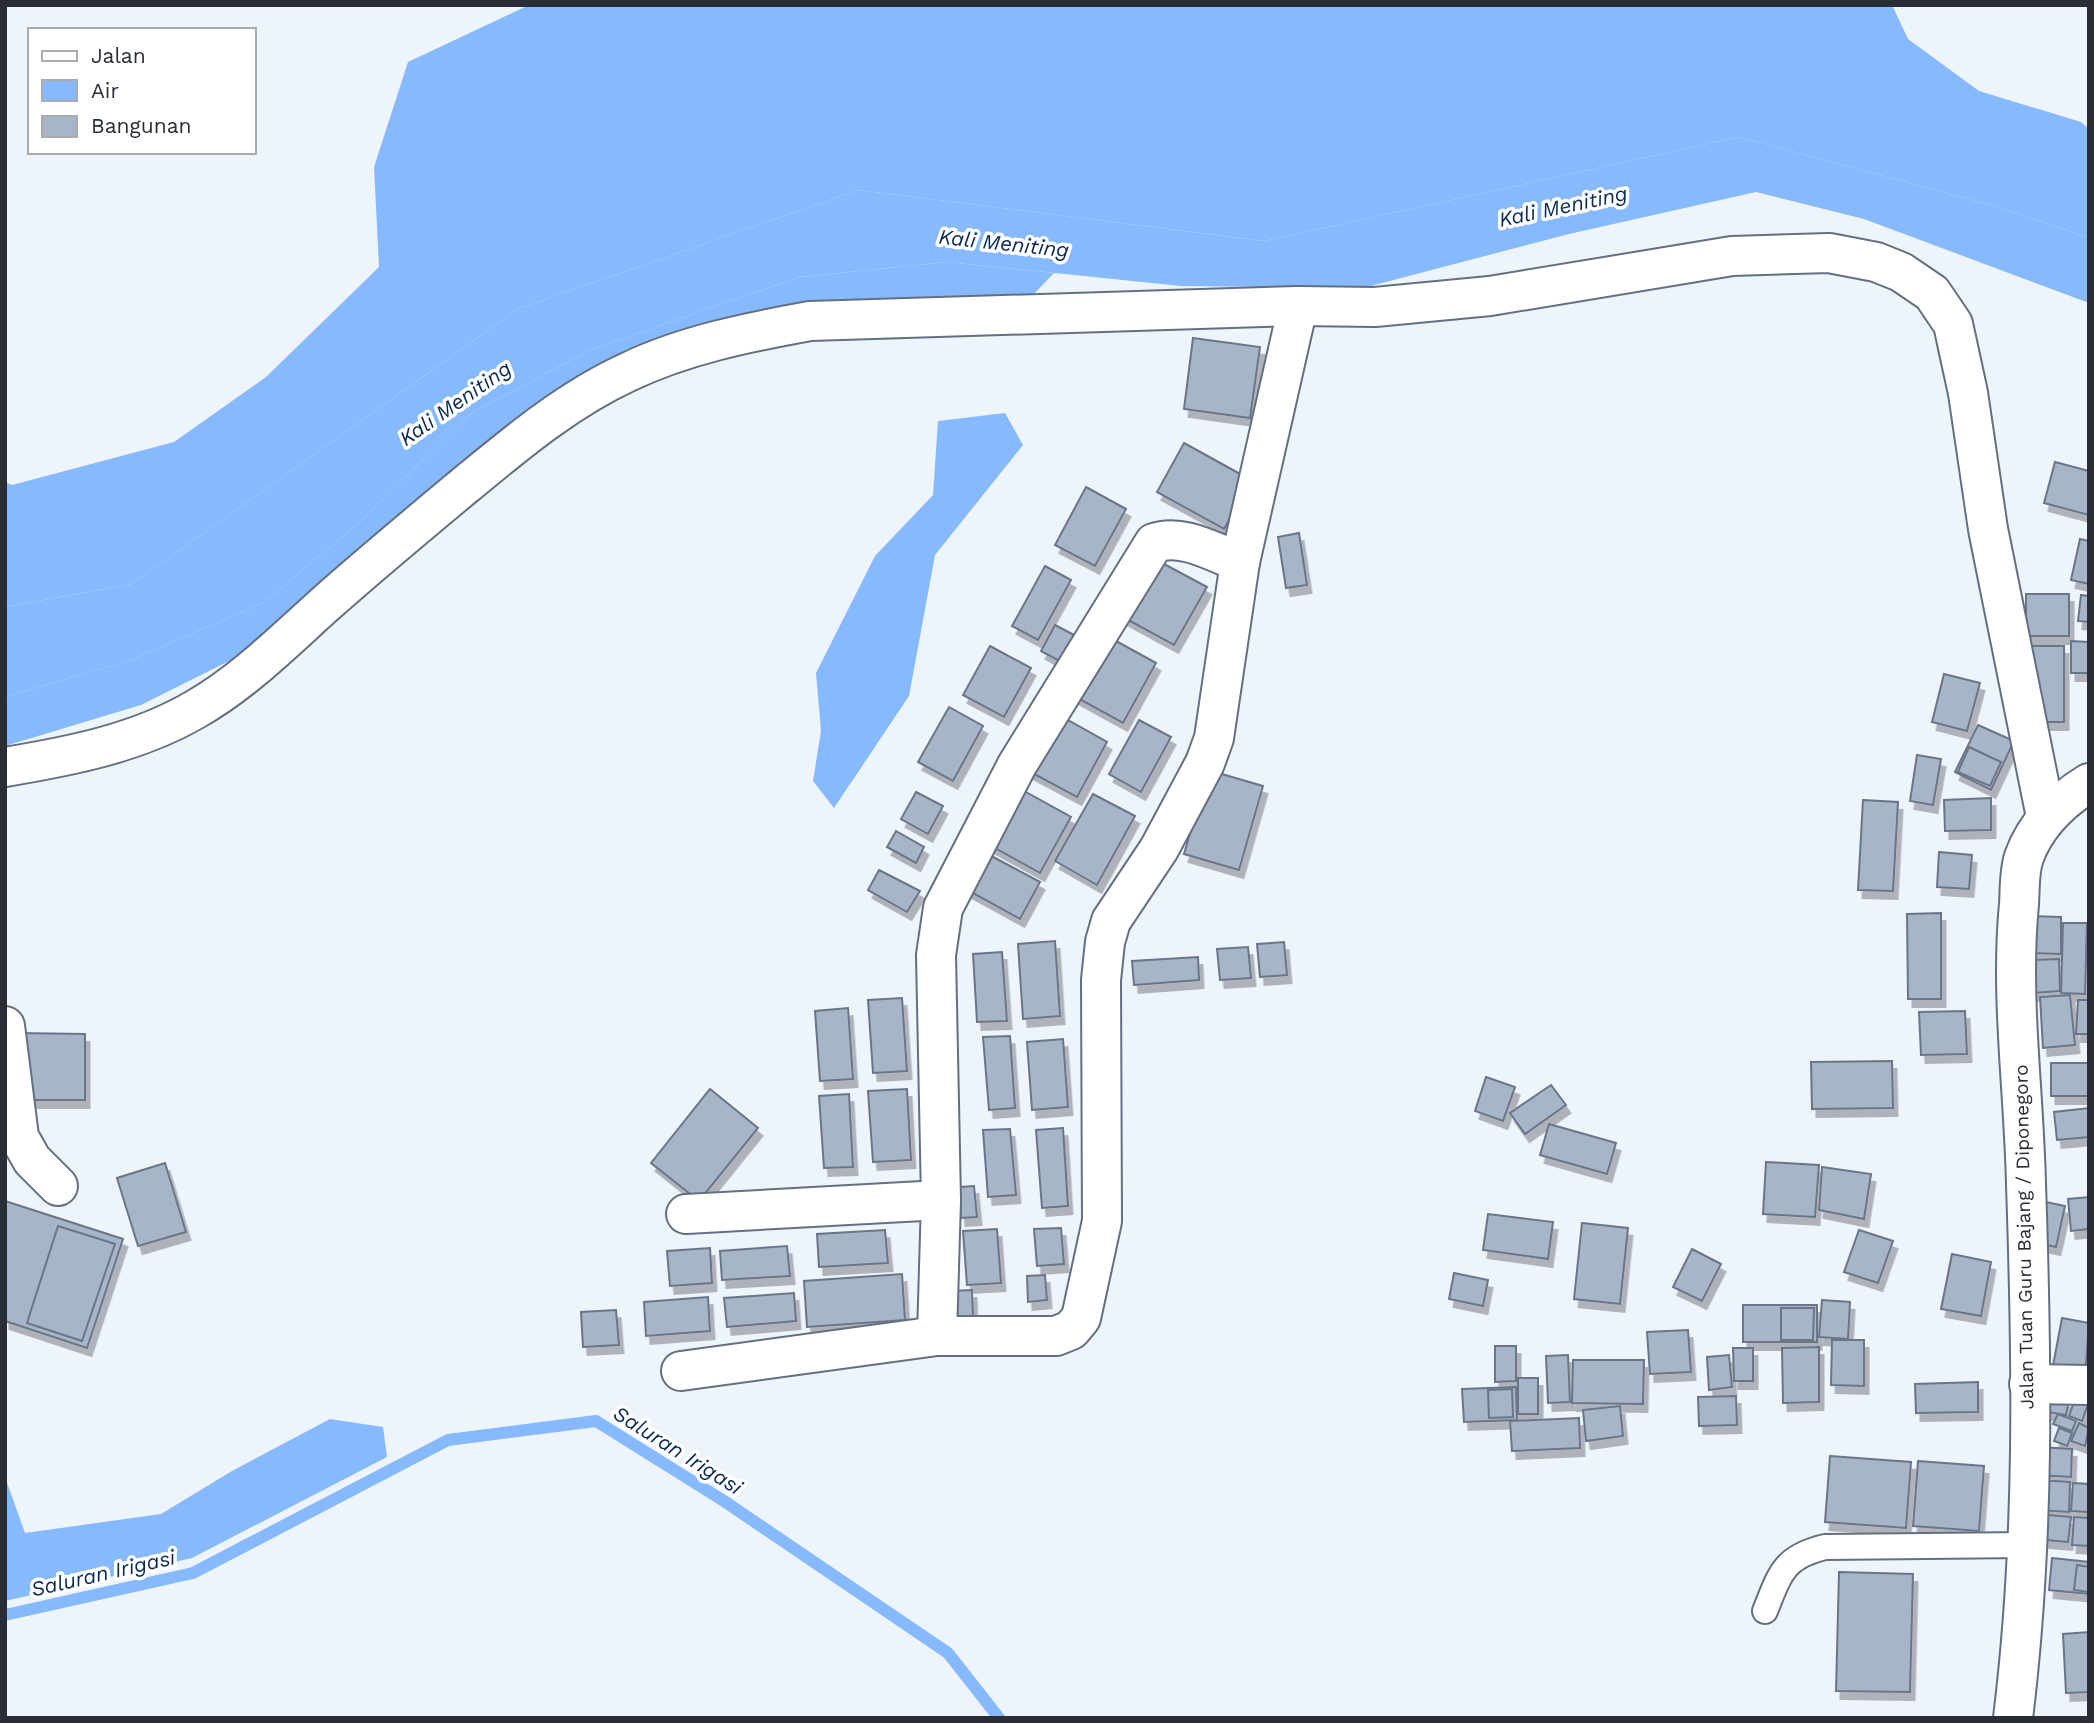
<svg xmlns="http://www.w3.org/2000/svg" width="2094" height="1723" font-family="'Work Sans',sans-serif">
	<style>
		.forest { fill: #87b9fe }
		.water { fill: #86b9fd }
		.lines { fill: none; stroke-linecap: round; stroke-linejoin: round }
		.stream { stroke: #86b9fd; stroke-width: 12 }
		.building { fill: #a7b5c8; stroke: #6a7688; stroke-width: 2; filter: url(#shadow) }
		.service-casing { stroke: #637082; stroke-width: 28 }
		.minor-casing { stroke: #637082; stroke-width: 42 }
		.tertiary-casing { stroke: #637082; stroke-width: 42 }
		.service { stroke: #fff; stroke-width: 24 }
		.minor { stroke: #fff; stroke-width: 38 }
		.tertiary { stroke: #fff; stroke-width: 38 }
		.labels { text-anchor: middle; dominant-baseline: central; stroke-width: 7; stroke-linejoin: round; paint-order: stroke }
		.street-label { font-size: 19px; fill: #292e36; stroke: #fff }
		.water-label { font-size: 21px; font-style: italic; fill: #082953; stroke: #fff }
	</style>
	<defs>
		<filter id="shadow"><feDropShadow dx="4.5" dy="8" stdDeviation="0" flood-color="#0004"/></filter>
	</defs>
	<rect width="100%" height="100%" fill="#eef4fc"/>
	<g class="forest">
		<polygon points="529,5 1892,5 1908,39 1979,91 2081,122 2089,129 2089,238 2002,208 1739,137 1264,241 858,190 518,309 132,584 5,607 5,482 12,485 174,442 266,377 379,267 374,167 408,62"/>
		<polygon points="947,262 1054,273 1033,295 773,308 447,477 329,575 239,656 141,705 5,746 5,697 128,661 263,603 360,522 470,414 592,349 800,277"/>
		<polygon points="1005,413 1023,445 935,555 909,696 834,808 813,781 821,731 816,673 875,556 933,495 938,421"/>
		<polygon points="330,1419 383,1427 387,1457 192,1558 5,1601 5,1477 25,1533 161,1514 232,1471"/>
	</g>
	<polygon class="water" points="1739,137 2002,208 2089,238 2089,303 1864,219 1756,192 1569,234 1363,288 1181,286 947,262 800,277 592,349 470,414 360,522 263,603 128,661 5,697 5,607 132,584 518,309 858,190 1264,241"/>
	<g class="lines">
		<polyline class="stream" points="5,1615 193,1573 448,1440 596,1421 724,1501 948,1653 999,1718"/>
	</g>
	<g class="building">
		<polygon points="1193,338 1260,347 1250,418 1184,409"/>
		<polygon points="1184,443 1251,480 1224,529 1157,492"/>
		<polygon points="2055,462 2089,471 2089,515 2044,503"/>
		<polygon points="1086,487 1126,509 1095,566 1055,545"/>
		<polygon points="1299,533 1307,585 1286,588 1278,537"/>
		<polygon points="2080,539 2089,541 2089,584 2071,580"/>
		<polygon points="1151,557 1207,587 1174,645 1119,615"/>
		<polygon points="1045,566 1071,580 1038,640 1012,626"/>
		<rect x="2026" y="594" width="43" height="42"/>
		<polygon points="2081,595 2089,596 2089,622 2078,621"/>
		<polygon points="1055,625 1076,636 1061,662 1041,651"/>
		<polygon points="1107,636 1156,663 1123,723 1074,696"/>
		<polygon points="2071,641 2089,642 2089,673 2071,673"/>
		<polygon points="990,646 1031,668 1004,717 963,695"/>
		<polygon points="2027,646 2064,646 2064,722 2028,722"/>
		<polygon points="1944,674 1980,683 1967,731 1932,722"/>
		<polygon points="949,707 983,726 953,781 918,762"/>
		<polygon points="1052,711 1107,742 1077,797 1021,767"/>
		<polygon points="1139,720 1171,737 1141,792 1109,774"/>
		<polygon points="1978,725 2014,741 1991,790 1955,772"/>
		<polygon points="1969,747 2001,762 1990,786 1958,772"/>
		<polygon points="1917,755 1941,759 1933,805 1910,801"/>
		<polygon points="1208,770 1263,786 1239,870 1184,854"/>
		<polygon points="1017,787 1071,817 1040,873 986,843"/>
		<polygon points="916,792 943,806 928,834 901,819"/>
		<polygon points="1093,794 1135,816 1097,885 1055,861"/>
		<polygon points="1991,798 1991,830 1945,831 1944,800"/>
		<polygon points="1863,800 1898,802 1893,891 1858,890"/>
		<polygon points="896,831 924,847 916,863 887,847"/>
		<polygon points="982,851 1040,882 1020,919 962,887"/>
		<polygon points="1939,852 1972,855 1969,889 1937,887"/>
		<polygon points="879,870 920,891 907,912 868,890"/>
		<polygon points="1941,913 1941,999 1908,999 1907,914"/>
		<polygon points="2030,916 2061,917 2061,954 2029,953"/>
		<polygon points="2063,923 2087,923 2085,994 2061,993"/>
		<polygon points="1055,941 1060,1016 1023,1019 1018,944"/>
		<polygon points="1284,942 1287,975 1260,977 1257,944"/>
		<polygon points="1248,947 1251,978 1220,980 1217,949"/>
		<polygon points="1002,952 1007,1021 977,1022 973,954"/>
		<polygon points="1198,957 1199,980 1134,985 1132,961"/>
		<polygon points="2059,959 2060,991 2033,993 2031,960"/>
		<polygon points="2070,995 2075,1045 2043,1048 2040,997"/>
		<polygon points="902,998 907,1071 873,1073 868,1000"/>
		<polygon points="2078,1000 2089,1000 2089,1034 2076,1034"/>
		<polygon points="848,1008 853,1079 820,1081 815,1011"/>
		<polygon points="1965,1011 1967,1054 1921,1055 1919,1012"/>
		<polygon points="18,1033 85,1034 85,1100 18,1100"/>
		<polygon points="1010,1036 1015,1108 989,1110 983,1037"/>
		<polygon points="1063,1039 1068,1107 1032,1110 1027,1042"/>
		<polygon points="1892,1061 1893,1108 1812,1109 1811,1062"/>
		<rect x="2051" y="1063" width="38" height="33"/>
		<polygon points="1486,1077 1515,1087 1503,1121 1475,1111"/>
		<polygon points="1551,1085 1566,1105 1525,1134 1510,1113"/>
		<polygon points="710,1089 758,1128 699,1201 651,1163"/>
		<polygon points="907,1089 911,1160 873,1162 868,1091"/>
		<polygon points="849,1094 853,1167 824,1168 819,1096"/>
		<polygon points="2089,1108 2089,1137 2057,1140 2054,1112"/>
		<polygon points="1549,1124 1616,1143 1607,1174 1540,1155"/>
		<polygon points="1063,1128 1068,1206 1042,1208 1036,1130"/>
		<polygon points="1010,1129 1016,1195 988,1197 983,1130"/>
		<polygon points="1766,1162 1819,1165 1815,1217 1763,1214"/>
		<polygon points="165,1163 186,1232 138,1246 117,1178"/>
		<polygon points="1822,1167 1871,1174 1864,1219 1819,1210"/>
		<polygon points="974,1186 977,1217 961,1218 959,1187"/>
		<polygon points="2089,1197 2089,1229 2071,1231 2068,1199"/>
		<polygon points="5,1201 123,1239 87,1348 5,1321"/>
		<polygon points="2041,1201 2065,1206 2056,1247 2032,1242"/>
		<polygon points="1488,1214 1553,1222 1548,1259 1483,1250"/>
		<polygon points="1582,1223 1628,1228 1620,1304 1574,1299"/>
		<polygon points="58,1226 115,1244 82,1341 27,1323"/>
		<polygon points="1061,1228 1064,1264 1037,1266 1034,1229"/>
		<polygon points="997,1229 1001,1283 967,1285 963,1231"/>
		<polygon points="885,1230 888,1263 819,1267 817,1234"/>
		<polygon points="1859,1230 1893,1241 1878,1283 1844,1272"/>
		<polygon points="787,1246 790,1276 722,1280 720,1251"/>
		<polygon points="710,1248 712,1283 670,1286 667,1251"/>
		<polygon points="1692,1249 1721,1264 1702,1301 1673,1287"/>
		<polygon points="1952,1254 1991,1262 1981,1316 1941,1309"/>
		<polygon points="1454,1273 1488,1280 1483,1306 1449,1299"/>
		<polygon points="902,1274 905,1320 807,1327 804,1281"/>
		<polygon points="1045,1275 1047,1300 1028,1302 1027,1276"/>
		<polygon points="972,1290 973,1317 951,1319 949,1291"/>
		<polygon points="794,1293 796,1321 727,1327 724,1298"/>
		<polygon points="708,1297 710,1331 646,1336 644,1302"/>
		<polygon points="1822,1300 1850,1302 1848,1339 1819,1337"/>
		<rect x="1743" y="1305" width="74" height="37"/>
		<polygon points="1781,1308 1814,1308 1813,1340 1781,1340"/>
		<polygon points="616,1310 619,1345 583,1347 581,1312"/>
		<polygon points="2062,1318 2089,1323 2085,1377 2052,1371"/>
		<polygon points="1688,1330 1691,1372 1650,1374 1647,1332"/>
		<polygon points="1832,1340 1864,1340 1864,1386 1831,1385"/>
		<polygon points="1495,1346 1516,1346 1516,1381 1495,1382"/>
		<polygon points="1819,1347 1819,1402 1783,1403 1782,1348"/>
		<polygon points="1733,1348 1753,1348 1753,1381 1734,1381"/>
		<polygon points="1568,1355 1570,1402 1548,1403 1546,1356"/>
		<polygon points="1729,1355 1732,1387 1709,1390 1707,1357"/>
		<polygon points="1573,1360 1644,1360 1643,1404 1572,1403"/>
		<rect x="1518" y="1378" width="20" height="36"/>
		<polygon points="1978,1382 1978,1412 1916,1413 1915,1384"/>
		<polygon points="1516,1387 1517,1420 1464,1422 1462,1389"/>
		<polygon points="1512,1389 1513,1417 1489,1418 1488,1390"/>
		<polygon points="1736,1396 1737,1425 1699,1426 1698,1397"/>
		<polygon points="2049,1398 2069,1400 2066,1415 2047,1412"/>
		<polygon points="2075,1399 2088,1404 2082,1421 2069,1416"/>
		<polygon points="1620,1406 1623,1436 1586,1441 1583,1410"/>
		<polygon points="2058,1414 2076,1421 2072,1431 2053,1424"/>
		<polygon points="1579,1418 1580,1448 1512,1451 1510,1421"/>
		<polygon points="2079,1423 2089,1428 2085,1446 2071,1441"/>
		<polygon points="2059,1428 2072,1433 2067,1446 2054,1441"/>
		<polygon points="2039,1447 2072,1449 2071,1477 2037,1475"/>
		<polygon points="1830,1456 1911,1462 1906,1528 1825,1522"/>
		<polygon points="1918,1461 1984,1466 1979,1531 1913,1526"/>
		<polygon points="2039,1480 2070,1482 2069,1512 2037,1510"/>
		<polygon points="2073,1483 2089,1484 2088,1512 2071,1511"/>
		<polygon points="2036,1514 2071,1517 2068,1542 2034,1539"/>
		<polygon points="2074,1517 2089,1518 2089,1546 2072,1545"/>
		<polygon points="2052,1558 2089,1562 2089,1594 2049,1590"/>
		<polygon points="2077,1565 2089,1567 2089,1592 2074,1590"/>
		<polygon points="1839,1572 1913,1574 1910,1692 1836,1691"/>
		<polygon points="2089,1632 2089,1692 2066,1693 2063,1634"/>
	</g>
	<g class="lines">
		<defs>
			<path id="service" d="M1765 1611C1780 1574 1783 1557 1825 1547L2027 1545"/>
			<g id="minor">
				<path d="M5 767C71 756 138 743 196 709 243 682 283 642 323 606 369 565 416 526 464 486 515 444 567 400 628 372 684 345 749 332 810 321L1298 306 1375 307 1490 296 1732 256 1829 253 1876 262 1901 272 1932 293 1953 324 1968 393 1988 529 2046 817"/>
				<polyline points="5,1026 19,1137 32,1160 58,1186"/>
				<polyline points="686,1214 941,1200"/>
				<path d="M937 1336 941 1200 936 955 943 908 1017 765 1154 543C1182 533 1213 552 1240 562"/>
				<polyline points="681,1371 937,1336 1056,1336 1071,1330 1081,1318 1102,1221 1101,980 1105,942 1111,921 1159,849 1205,763 1214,738 1240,562 1298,306"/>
				<polyline points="2029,1384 2089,1385"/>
			</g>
			<path id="tertiary" d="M2013 1718C2035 1541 2032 1362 2026 1184 2024 1092 2010 996 2019 904 2020 889 2019 871 2024 857 2036 824 2060 801 2089 783"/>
		</defs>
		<use href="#service" class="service-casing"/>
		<use href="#minor" class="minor-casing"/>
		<use href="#tertiary" class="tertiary-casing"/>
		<use href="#service" class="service"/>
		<use href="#minor" class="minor"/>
		<use href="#tertiary" class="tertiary"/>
	</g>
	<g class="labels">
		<g class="street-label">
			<text transform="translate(2024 1237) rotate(-91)">Jalan Tuan Guru Bajang / Diponegoro</text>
		</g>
		<g class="water-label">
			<text transform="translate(1563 206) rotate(-12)">Kali Meniting</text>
			<text transform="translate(1004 243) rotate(6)">Kali Meniting</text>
			<text transform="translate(455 403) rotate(-35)">Kali Meniting</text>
			<text transform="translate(678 1450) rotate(32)">Saluran Irigasi</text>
			<text transform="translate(103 1573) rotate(-13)">Saluran Irigasi</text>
		</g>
	</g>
	<rect width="2094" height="1723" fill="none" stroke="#292e36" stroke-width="14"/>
	<rect x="28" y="28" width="228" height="126" fill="#ffffff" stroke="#a9abaf" stroke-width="2"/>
	<rect x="42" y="51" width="35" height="10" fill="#ffffff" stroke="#a9abaf" stroke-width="2"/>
	<text x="91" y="63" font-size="21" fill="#292e36">Jalan</text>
	<rect x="42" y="80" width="35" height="21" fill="#86b9fd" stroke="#a9abaf" stroke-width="2"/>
	<text x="91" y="98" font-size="21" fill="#292e36">Air</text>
	<rect x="42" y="116" width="35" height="21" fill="#a7b5c8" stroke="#a9abaf" stroke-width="2"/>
	<text x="91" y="133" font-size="21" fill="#292e36">Bangunan</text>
</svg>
